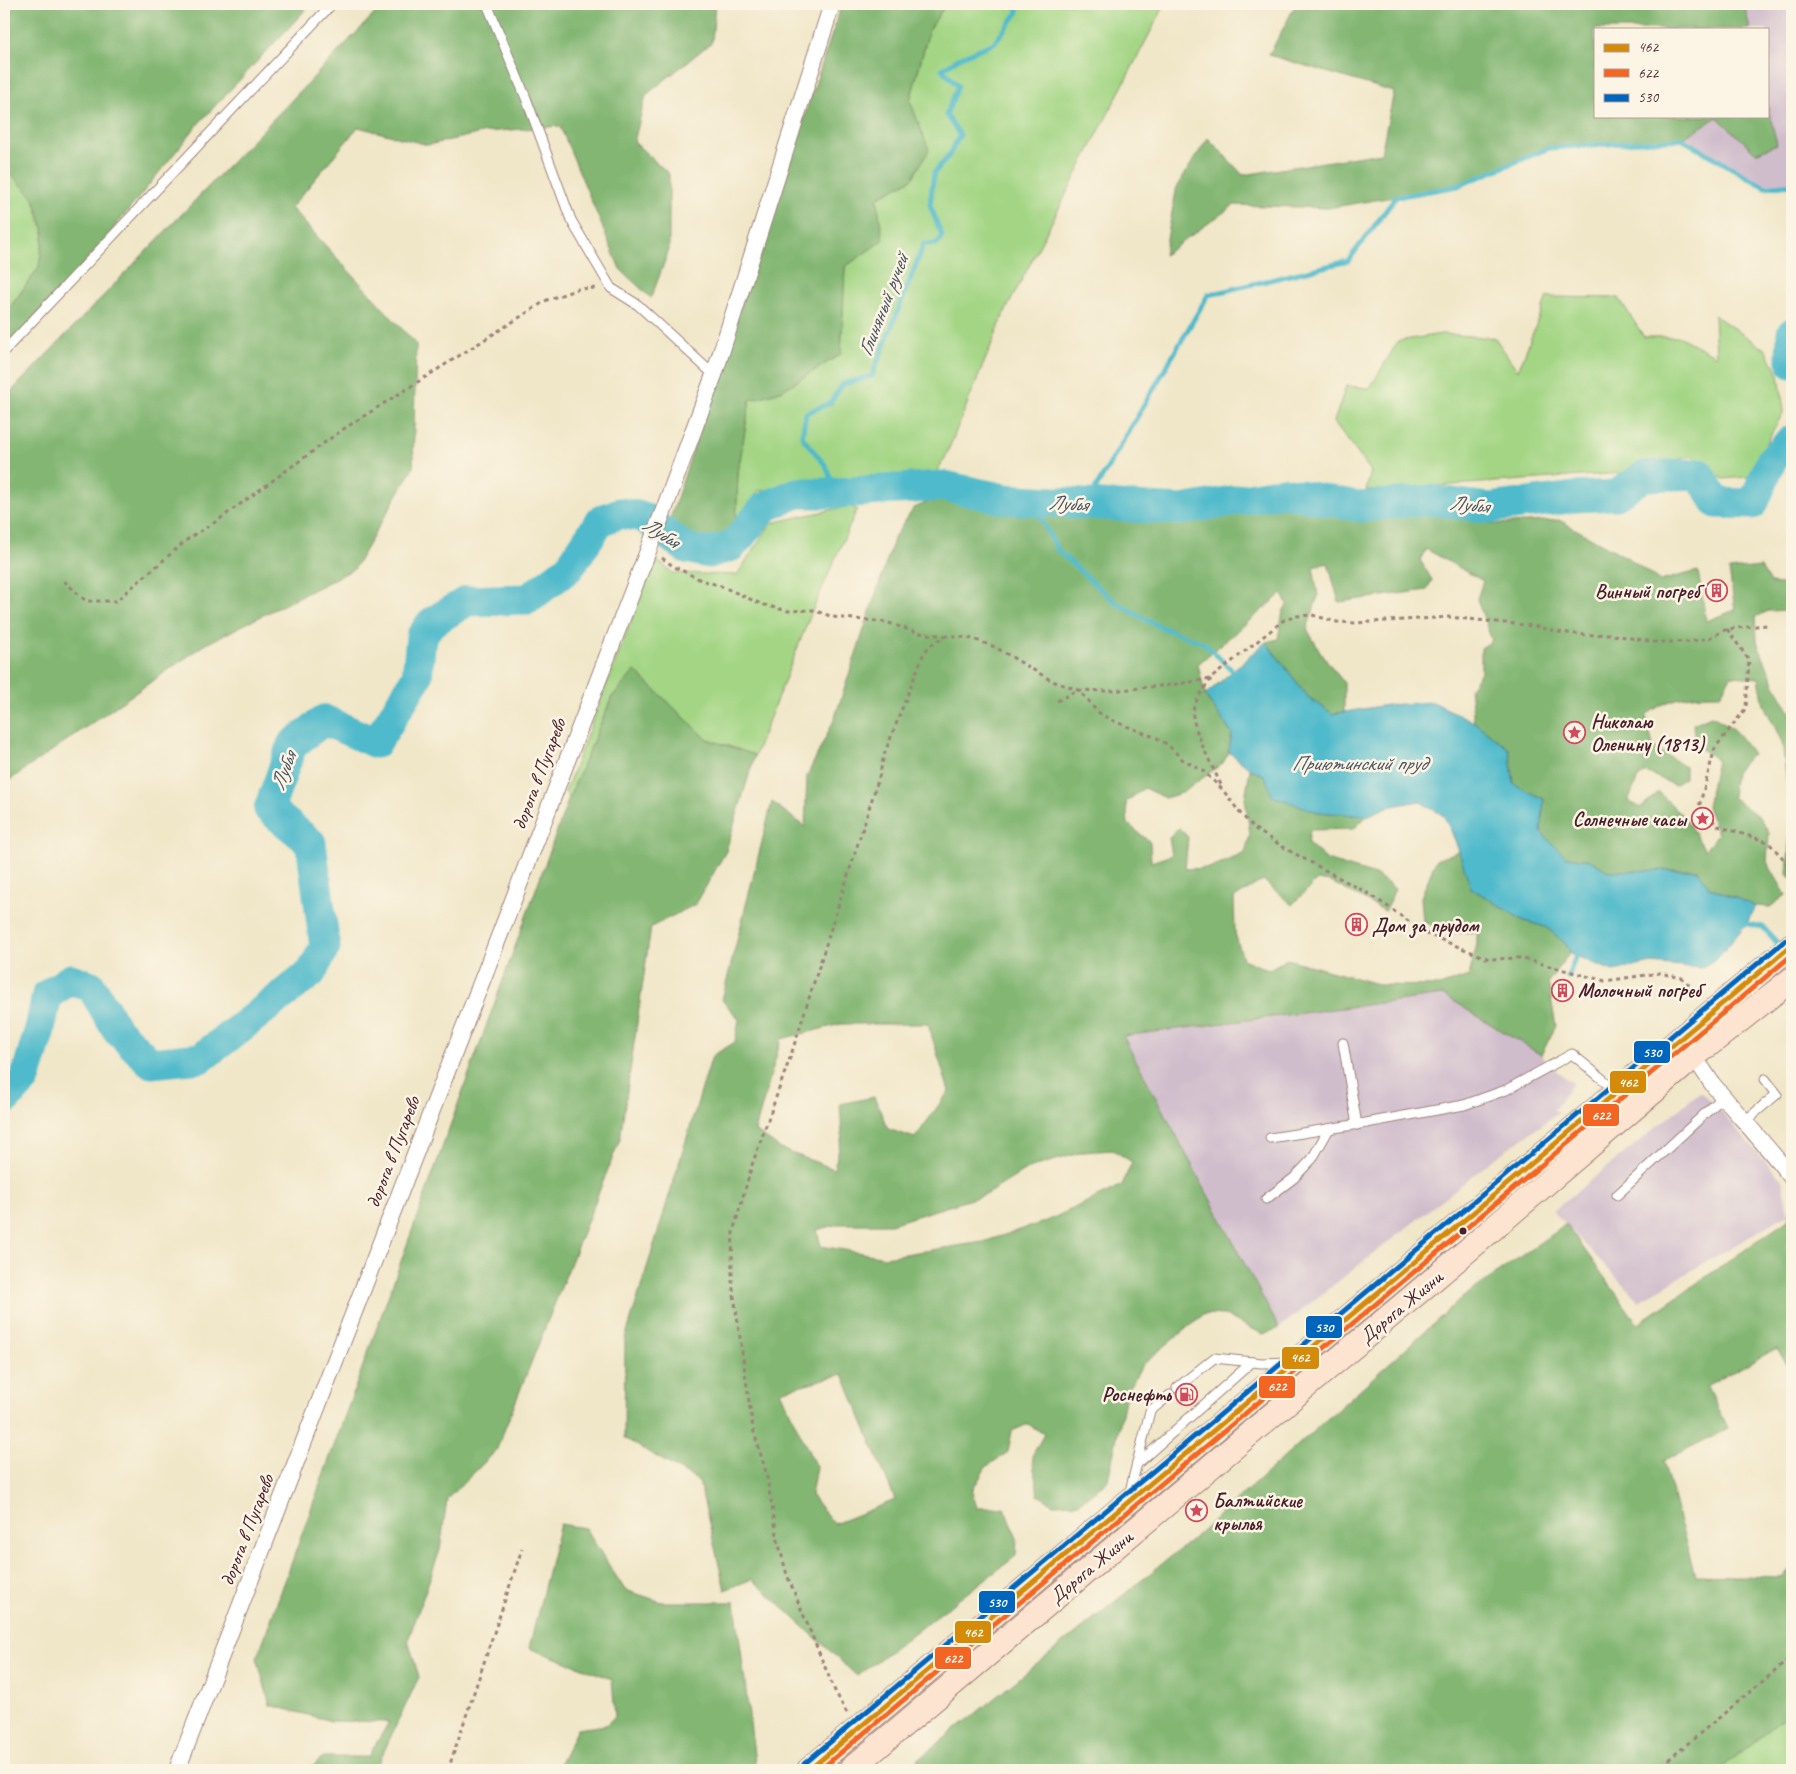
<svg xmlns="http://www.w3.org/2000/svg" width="1796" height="1774" font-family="Caveat,sans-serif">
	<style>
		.industrial { fill: #d0bdcc }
		.green { fill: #a3d584; stroke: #767a58 }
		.forest { fill: #82b672; stroke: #666a4e; fill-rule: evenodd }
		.water { fill: #4fbacb; stroke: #4c6c7b }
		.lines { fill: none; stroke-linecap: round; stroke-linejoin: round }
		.stream { stroke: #4fbacb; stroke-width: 5 }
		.river { stroke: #4fbacb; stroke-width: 31 }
		.service-casing { stroke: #9d827a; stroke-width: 11 }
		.minor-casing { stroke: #9d827a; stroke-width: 18 }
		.secondary-casing { stroke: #9d827a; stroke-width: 26 }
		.path { stroke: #9d827a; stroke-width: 3; stroke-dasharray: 4 4; stroke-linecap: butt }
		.service { stroke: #fff; stroke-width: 9 }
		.minor { stroke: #fff; stroke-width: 16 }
		.secondary { stroke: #fde4d0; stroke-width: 24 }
		.bus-1-casing { stroke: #fcf5e5; stroke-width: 9 }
		.bus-2-casing { stroke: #fcf5e5; stroke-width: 9 }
		.bus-3-casing { stroke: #fcf5e5; stroke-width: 9 }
		.bus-1 { stroke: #d48b09; stroke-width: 5 }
		.bus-2 { stroke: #f26522; stroke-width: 5 }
		.bus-3 { stroke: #0065bd; stroke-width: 5 }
		.bus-dot { fill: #4a1f2b; stroke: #fcf5e5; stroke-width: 2 }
		.labels { text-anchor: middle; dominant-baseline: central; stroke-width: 5; stroke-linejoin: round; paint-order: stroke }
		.poi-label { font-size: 20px; font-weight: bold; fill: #4a1f2b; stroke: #fcf5e5; text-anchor: start }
		.street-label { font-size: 20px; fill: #4a1f2b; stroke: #fcf5e5 }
		.water-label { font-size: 21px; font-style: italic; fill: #4c5563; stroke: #fcf5e5 }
		.line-badge { stroke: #fcf5e5; stroke-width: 2 }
		.badge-label { font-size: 14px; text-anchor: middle; font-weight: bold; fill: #fff }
	</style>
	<rect width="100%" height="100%" fill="#fcf5e5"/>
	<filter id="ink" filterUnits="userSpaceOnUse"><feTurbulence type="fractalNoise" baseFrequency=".02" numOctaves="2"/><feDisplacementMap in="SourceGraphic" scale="10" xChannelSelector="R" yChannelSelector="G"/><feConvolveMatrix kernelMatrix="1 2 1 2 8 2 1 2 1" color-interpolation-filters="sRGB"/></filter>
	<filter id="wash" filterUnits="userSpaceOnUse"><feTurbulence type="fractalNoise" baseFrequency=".0096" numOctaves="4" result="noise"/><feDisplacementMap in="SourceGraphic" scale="20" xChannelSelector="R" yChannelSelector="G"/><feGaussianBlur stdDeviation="1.12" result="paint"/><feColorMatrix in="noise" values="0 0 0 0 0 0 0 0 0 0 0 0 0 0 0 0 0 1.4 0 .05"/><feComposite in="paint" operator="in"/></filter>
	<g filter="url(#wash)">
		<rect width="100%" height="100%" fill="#f0e6c8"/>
		<g class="industrial">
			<polygon points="1621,4 1792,4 1792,184 1765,187 1682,139 1672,116 1767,116 1767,29 1632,29"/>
			<polygon points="1444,995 1541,1055 1559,1073 1573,1083 1554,1110 1558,1113 1499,1155 1279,1328 1123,1036"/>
			<polygon points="1700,1092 1715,1105 1782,1180 1788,1214 1639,1301 1553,1211"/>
		</g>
		<g class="green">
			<polygon points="946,4 1165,4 1004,314 945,458 931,481 862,480 818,482 758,491 745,522 736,527 738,472 750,400 781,391 841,354 845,267 882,240 877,198 912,179 928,150 910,101 929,30"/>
			<polygon points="4,168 34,198 44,232 39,267 4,316"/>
			<polygon points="1547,297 1619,298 1644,337 1680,337 1716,356 1714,315 1766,350 1779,375 1784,411 1748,477 1723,479 1692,456 1623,473 1366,491 1371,471 1334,422 1346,386 1370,388 1398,341 1442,334 1495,338 1518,371"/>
			<polygon points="849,506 857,509 810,616 755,755 707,739 635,672 612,697 569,798 565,792 655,559 673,573 737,575 771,523"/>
			<polygon points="1792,1711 1792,1770 1719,1770"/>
		</g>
		<g class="forest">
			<polygon points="4,4 311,4 199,123 97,249 4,351 4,316 39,267 44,232 34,198 4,168"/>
			<polygon points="384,4 715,4 712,42 646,95 634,142 669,174 669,250 651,298 620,269 560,126 486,132 428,145 358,127 291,208 416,344 413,468 354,569 204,645 4,784 4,399"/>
			<polygon points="842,4 946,4 929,30 910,101 929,150 912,179 877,198 883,240 845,267 841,354 781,391 750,400 738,472 736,527 723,543 695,543 670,519"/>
			<polygon points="1296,4 1744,4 1750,29 1595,29 1595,116 1767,116 1767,104 1777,144 1756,153 1717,117 1682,139 1549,148 1458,186 1328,208 1234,205 1164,255 1177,186 1208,138 1243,175 1381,153 1394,92 1269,55"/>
			<path d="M938 498 1085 516 1178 521 1277 506 1359 517 1425 513 1496 524 1559 520 1628 558 1660 581 1698 571 1706 621 1735 610 1729 570 1761 567 1770 583 1792 585V610L1768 611 1756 617 1757 642 1774 683 1792 716V880L1787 874 1791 820 1782 742 1764 705 1759 678 1731 676 1720 695C1689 695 1672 696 1646 715L1653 746 1685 767V778L1674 785 1646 772 1638 778 1628 801 1640 808 1659 792 1685 818 1705 850 1718 834 1707 807 1717 760 1695 745 1693 724 1711 716C1733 726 1739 734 1752 754L1735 772 1732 797 1759 817 1769 833 1767 862 1786 895 1770 907 1755 906 1709 887 1698 870 1608 871 1590 860 1566 857 1541 832 1543 799 1514 784 1509 749 1474 722 1470 688 1481 672V648L1492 641 1477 599 1483 581 1426 549 1420 560 1432 580 1427 590 1339 602 1328 563 1313 567 1318 596 1307 629 1321 653 1344 683V712L1333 714 1308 697 1266 642 1278 639 1283 611 1288 604 1281 594 1198 664 1205 695 1232 734 1229 752 1223 763 1182 793 1165 798 1144 788 1126 802 1128 824 1150 842 1151 862 1172 855 1169 838 1179 828 1188 837 1185 869 1209 868 1245 853 1250 834 1245 798 1250 769 1265 776 1318 812 1367 816 1354 829 1310 830 1308 843 1327 860 1378 876 1395 889 1385 911 1331 882 1317 880 1292 905 1263 880 1234 898 1235 933 1243 959 1268 970 1287 959 1381 985 1439 986 1469 976 1477 944V932L1454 933 1423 922 1421 897 1436 860 1459 851 1471 888 1524 921 1546 927 1566 944 1570 952 1548 982 1556 1026 1541 1055 1443 995 1123 1036 1279 1328 1263 1334 1224 1315 1204 1314 1144 1363 1127 1390 1108 1480 1079 1503 1053 1504 1038 1495 1032 1456 1044 1434 1028 1424 1012 1431 1008 1452 986 1467 972 1491 977 1508H1004L1017 1538 1016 1556 857 1676 752 1579 725 1590 699 1481 624 1438 625 1339 712 1056 735 1042 739 1019 722 1000 772 802 805 827 807 776 834 720 895 536 914 508ZM841 1024H928L949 1091 915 1138 888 1129 874 1097 840 1104 842 1136 834 1169 781 1149 755 1131 781 1039ZM1113 1150 1132 1162 1122 1185 1047 1221 983 1242 885 1257 821 1246 817 1230 839 1224H891L987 1194 1029 1168 1083 1152ZM843 1374 895 1500 834 1524 811 1495 816 1467 780 1391Z"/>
			<polygon points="635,671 707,739 755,755 726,851 696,904 651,927 620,1139 496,1451 447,1499 440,1550 408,1640 419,1677 375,1770 308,1770 323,1757 368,1757 389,1722 331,1721 270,1705 257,1658 569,798 612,697"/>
			<polygon points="1792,1205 1792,1373 1777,1348 1707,1386 1727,1429 1663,1461 1695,1575 1781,1577 1792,1569 1792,1711 1719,1770 905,1770 1193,1539 1461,1299 1566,1224 1638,1324 1788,1220"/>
			<polygon points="560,1524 585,1528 625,1590 662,1602 735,1602 755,1763 747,1770 557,1770 577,1729 606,1725 615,1716 612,1679 529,1648"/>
		</g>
		<polygon class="water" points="1266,642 1308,697 1333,714 1387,705 1433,702 1474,722 1509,749 1514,784 1544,799 1541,832 1566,857 1590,860 1608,871 1698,870 1709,887 1755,906 1747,923 1718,958 1700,968 1652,963 1613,971 1576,956 1570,952 1566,944 1546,927 1524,921 1471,888 1455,840 1444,816 1419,801 1387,807 1367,816 1318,812 1272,796 1265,776 1250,769 1229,752 1232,734 1205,695"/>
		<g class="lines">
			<g class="stream">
				<polyline points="836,493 826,466 802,437 806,413 830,403 843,384 872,376 924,244 937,244 942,236 930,205 934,173 948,157 960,135 946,115 958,86 942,69 961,57 994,43 1018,12 1016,4"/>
				<polyline points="1032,501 1058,551 1115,602 1158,626 1204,643 1237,675"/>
				<polyline points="1086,505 1208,295 1348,261 1396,197 1458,186 1549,148 1682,139 1765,187 1792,184"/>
				<polyline points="1742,923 1763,927 1780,946"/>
				<polyline points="1568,977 1576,956"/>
			</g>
			<g class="river">
				<polyline points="1792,333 1791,361 1792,363"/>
				<polyline points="4,1101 25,1079 40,1029 47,995 71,979 91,986 117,1030 151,1063 201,1058 311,973 325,947 311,843 269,809 292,745 324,720 376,743 417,677 421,637 431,623 467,601 528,599 569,568 600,521 620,513 643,517 686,548 708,553 732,546 765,507 797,493 836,493 944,486 1004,499 1181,510 1283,492 1362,507 1430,500 1489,508 1576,497 1616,495 1644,476 1699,474 1717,503 1753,504 1772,459 1792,440"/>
			</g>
		</g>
	</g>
	<g filter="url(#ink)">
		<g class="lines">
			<defs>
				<g id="service">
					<polyline points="487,4 526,98 571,220 611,288 638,305 714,375"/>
					<polyline points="4,351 332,4"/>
					<polyline points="1343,1043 1357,1125"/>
					<polyline points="1745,1121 1777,1094 1765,1079"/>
					<polyline points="1270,1138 1366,1123 1464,1105 1506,1090 1572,1054 1606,1082 1614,1093"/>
					<polyline points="1617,1195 1724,1096"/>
					<polyline points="1266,1199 1294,1178 1312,1159 1329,1129"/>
					<polyline points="1177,1388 1214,1358 1262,1363 1287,1362"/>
					<polyline points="1137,1464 1252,1362"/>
					<polyline points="1129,1495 1150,1411 1170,1395"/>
				</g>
				<g id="minor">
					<path d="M1693 1058C1702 1066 1707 1077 1714 1086 1740 1117 1767 1146 1792 1178"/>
					<polyline points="177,1770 665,507 714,375 832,4"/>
				</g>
				<g id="secondary">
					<polyline points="809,1770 1792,945"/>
					<polyline points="850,1770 1448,1267 1702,1050 1792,979"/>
				</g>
			</defs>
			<use href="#service" class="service-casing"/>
			<use href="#minor" class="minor-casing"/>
			<use href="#secondary" class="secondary-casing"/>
			<g class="path">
				<polyline points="662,558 673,566 701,580 721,586 761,604 787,611 813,610 833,617 886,622 918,633 946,636"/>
				<polyline points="64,581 86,601 116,601 188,539 217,521 342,430 547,300 578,289 598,288"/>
				<polyline points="1727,629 1749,660 1746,708 1715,748 1699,807 1718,826 1768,842 1792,868"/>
				<path d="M1211 679C1204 688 1196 699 1193 710 1190 726 1215 771 1222 787"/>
				<polyline points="1057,701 1078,690 1110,691 1170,685 1210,679 1284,620 1297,616 1312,615 1337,622 1355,623 1449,617 1534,626 1558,632 1586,635 1608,634 1654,642 1688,642 1709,638 1727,629 1767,625"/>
				<polyline points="847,1713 834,1689 813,1638 787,1575 778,1541 766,1472 753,1429 732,1281 732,1257 733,1232 752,1165 791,1055 879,777 884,755 923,655 929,646 946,636 956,636 973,639 995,647 1052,681 1078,690 1089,701 1096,711 1111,720 1157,738 1168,745 1182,759 1202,770 1223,790 1240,813 1255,829 1288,850 1371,895 1427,934 1489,959 1520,958 1605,981 1660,973 1682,978 1701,997"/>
				<polyline points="448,1770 522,1549"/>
				<polyline points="1656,1770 1792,1657"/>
			</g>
			<use href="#service" class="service"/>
			<use href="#minor" class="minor"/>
			<use href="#secondary" class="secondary"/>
			<defs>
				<polyline id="bus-1" points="809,1770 1792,945"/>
				<polyline id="bus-2" points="820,1770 1792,955"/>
				<polyline id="bus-3" points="804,1764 1787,939"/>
			</defs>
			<use href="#bus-1" class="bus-1-casing"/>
			<use href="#bus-2" class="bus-2-casing"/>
			<use href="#bus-3" class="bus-3-casing"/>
			<use href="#bus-1" class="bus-1"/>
			<use href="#bus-2" class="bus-2"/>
			<use href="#bus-3" class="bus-3"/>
		</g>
	</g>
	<defs>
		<symbol id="building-ring" viewBox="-11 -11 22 22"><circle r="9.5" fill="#fcf5e5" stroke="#d1495b" stroke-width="1.5"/><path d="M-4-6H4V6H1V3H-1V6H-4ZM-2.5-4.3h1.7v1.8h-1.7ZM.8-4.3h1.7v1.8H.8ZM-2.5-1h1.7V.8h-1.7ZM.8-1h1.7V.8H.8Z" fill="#d1495b"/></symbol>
		<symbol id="sight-ring" viewBox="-11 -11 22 22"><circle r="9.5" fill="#fcf5e5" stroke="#d1495b" stroke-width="1.5"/><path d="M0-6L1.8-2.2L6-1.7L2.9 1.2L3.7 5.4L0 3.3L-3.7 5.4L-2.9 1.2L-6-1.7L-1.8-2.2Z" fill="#d1495b"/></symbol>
		<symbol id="fuel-ring" viewBox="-11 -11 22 22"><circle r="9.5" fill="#fcf5e5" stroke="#d1495b" stroke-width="1.5"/><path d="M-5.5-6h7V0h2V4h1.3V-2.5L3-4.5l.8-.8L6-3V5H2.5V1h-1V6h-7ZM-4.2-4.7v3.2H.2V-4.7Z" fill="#d1495b"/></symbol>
	</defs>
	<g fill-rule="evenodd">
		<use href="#building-ring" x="1704" y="578" width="25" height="25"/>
		<use href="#sight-ring" x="1562" y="720" width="25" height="25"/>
		<use href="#sight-ring" x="1690" y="806" width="25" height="25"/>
		<use href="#building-ring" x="1344" y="912" width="25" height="25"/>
		<use href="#building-ring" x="1550" y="978" width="25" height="25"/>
		<use href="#fuel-ring" x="1174" y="1382" width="25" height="25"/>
		<use href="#sight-ring" x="1184" y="1498" width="25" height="25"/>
	</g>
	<circle class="bus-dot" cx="1463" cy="1231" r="4.5"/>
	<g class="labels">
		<g class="poi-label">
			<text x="1700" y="591" text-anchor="end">Винный погреб</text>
			<text x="1591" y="721">Николаю<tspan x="1591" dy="23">Оленину (1813)</tspan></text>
			<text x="1686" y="819" text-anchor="end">Солнечные часы</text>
			<text x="1372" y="925">Дом за прудом</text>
			<text x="1578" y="990">Молочный погреб</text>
			<text x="1171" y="1394" text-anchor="end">Роснефть</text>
			<text x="1213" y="1500">Балтийские<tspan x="1213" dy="23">крылья</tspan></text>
		</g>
		<g class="street-label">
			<text transform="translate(539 774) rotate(-69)">дорога в Пугарево</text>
			<text transform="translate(393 1152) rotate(-69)">дорога в Пугарево</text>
			<text transform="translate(1401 1307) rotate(-40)">Дорога Жизни</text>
			<text transform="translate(247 1530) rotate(-69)">дорога в Пугарево</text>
			<text transform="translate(1091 1567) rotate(-40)">Дорога Жизни</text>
		</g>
		<g class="water-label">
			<text transform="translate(883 305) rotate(-69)">Глиняный ручей</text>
			<text transform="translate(1068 503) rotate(4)">Лубья</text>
			<text transform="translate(1469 504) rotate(6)">Лубья</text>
			<text transform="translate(661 532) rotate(33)">Лубья</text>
			<text x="1359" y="763">Приютинский пруд</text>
			<text transform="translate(283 771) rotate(-69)">Лубья</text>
		</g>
	</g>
	<g class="line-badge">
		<rect x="1633" y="1040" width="38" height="24" rx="5" fill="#0065bd"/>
		<rect x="1609" y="1070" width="38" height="24" rx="5" fill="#d48b09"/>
		<rect x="1582" y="1103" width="38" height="24" rx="5" fill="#f26522"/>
		<rect x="1305" y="1315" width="38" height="24" rx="5" fill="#0065bd"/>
		<rect x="1281" y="1346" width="39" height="24" rx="5" fill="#d48b09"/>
		<rect x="1258" y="1375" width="38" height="24" rx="5" fill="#f26522"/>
		<rect x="978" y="1590" width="38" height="24" rx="5" fill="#0065bd"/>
		<rect x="954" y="1620" width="38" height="24" rx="5" fill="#d48b09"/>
		<rect x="934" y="1646" width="38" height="24" rx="5" fill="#f26522"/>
	</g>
	<g class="badge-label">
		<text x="1652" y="1057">530</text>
		<text x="1628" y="1087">462</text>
		<text x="1601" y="1120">622</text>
		<text x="1324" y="1332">530</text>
		<text x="1300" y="1362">462</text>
		<text x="1277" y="1391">622</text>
		<text x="997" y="1607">530</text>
		<text x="973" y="1637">462</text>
		<text x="953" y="1663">622</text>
	</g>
	<rect width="1796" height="1774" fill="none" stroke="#fcf5e5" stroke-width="20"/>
	<rect x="1594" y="28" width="175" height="90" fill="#fcf5e5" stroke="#b59f9b"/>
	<rect x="1604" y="44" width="25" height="8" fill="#d48b09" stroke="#b59f9b"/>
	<text x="1638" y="52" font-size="15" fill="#4a1f2b">462</text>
	<rect x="1604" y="69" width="25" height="8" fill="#f26522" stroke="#b59f9b"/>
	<text x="1638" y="78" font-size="15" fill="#4a1f2b">622</text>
	<rect x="1604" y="94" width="25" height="8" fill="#0065bd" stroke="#b59f9b"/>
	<text x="1638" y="102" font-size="15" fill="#4a1f2b">530</text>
</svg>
